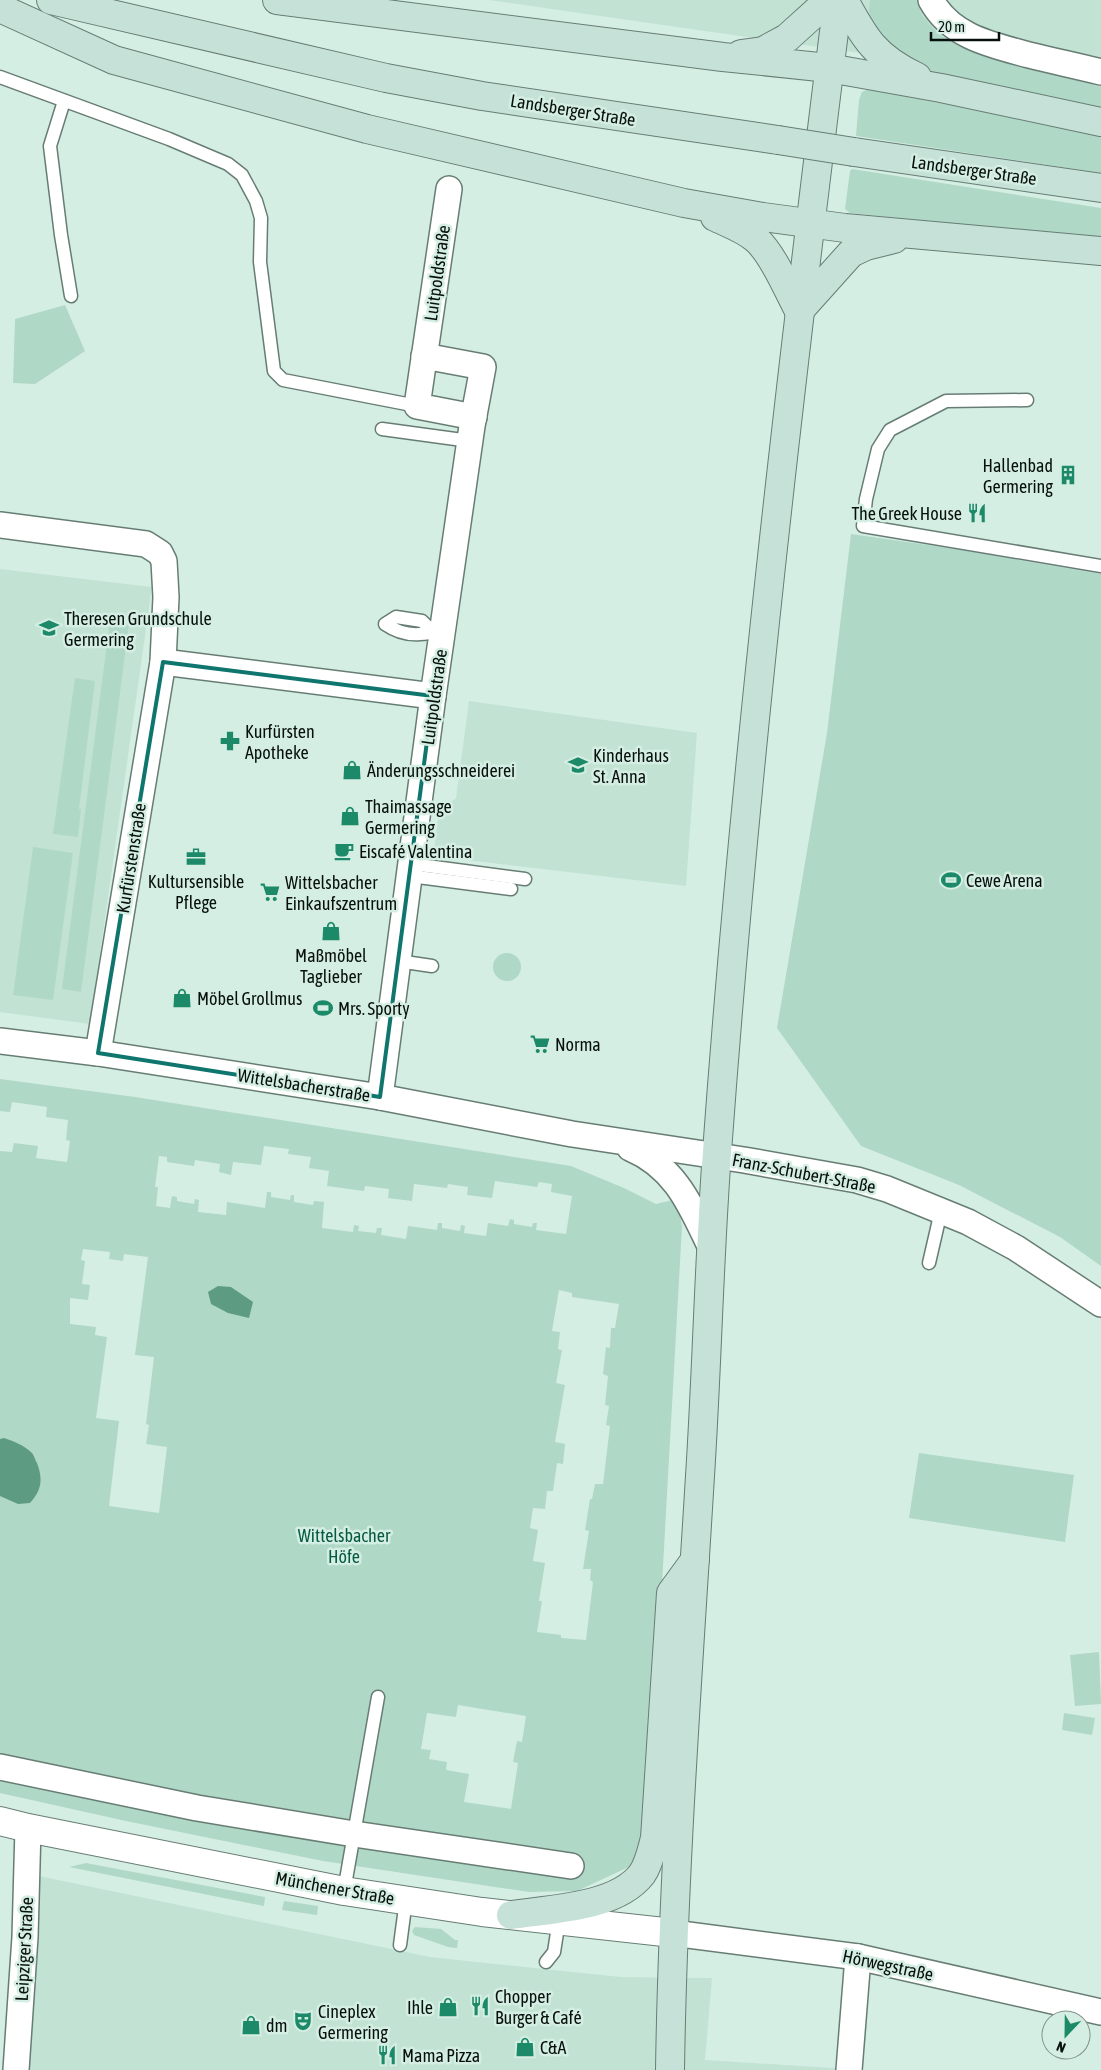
<svg xmlns="http://www.w3.org/2000/svg" width="1101" height="2070" font-family="'Asap Condensed',sans-serif">
	<style>
		.built { fill: #c2e3d4 }
		.green { fill: #b0d8c6; fill-rule: evenodd }
		.water { fill: #5d9b82 }
		.lines { fill: none; stroke-linecap: round; stroke-linejoin: round }
		.service-casing { stroke: #677d74; stroke-width: 15 }
		.minor-casing { stroke: #677d74; stroke-width: 28 }
		.tertiary-casing { stroke: #677d74; stroke-width: 30 }
		.secondary-casing { stroke: #677d74; stroke-width: 30 }
		.service { stroke: #fff; stroke-width: 12 }
		.minor { stroke: #fff; stroke-width: 25 }
		.tertiary { stroke: #fff; stroke-width: 28 }
		.secondary { stroke: #c6e1d7; stroke-width: 28 }
		.secondary-bridge-casing { stroke: #677d74; stroke-width: 30; stroke-linecap: butt }
		.secondary-bridge { stroke: #c6e1d7; stroke-width: 28 }
		.marked { fill: none; stroke: #0f766e; stroke-width: 4; stroke-linejoin: round }
		.labels { text-anchor: middle; dominant-baseline: central; stroke-width: 5; stroke-linejoin: round; paint-order: stroke }
		.street-label { font-size: 18px; fill: #08100d; stroke: #d5eee3 }
		.poi-label { font-size: 18px; fill: #08100d; stroke: #d5eee3; text-anchor: start }
		.park-label { font-size: 18px; fill: #065a42; stroke: #d5eee3 }
	</style>
	<rect width="100%" height="100%" fill="#d5eee3"/>
	<g class="built">
		<polygon points="489,0 1101,0 1101,96 922,62"/>
		<polygon points="0,569 152,587 90,1024 0,1012"/>
		<polygon points="469,701 697,733 686,886 433,856 439,811 456,798"/>
		<polygon points="39,1876 430,1957 621,1977 712,1978 705,2060 849,2069 849,2070 26,2070"/>
	</g>
	<g class="green">
		<polygon points="870,0 916,0 922,15 938,34 976,54 1101,87 1101,111 937,74 908,63 891,54 868,18"/>
		<polygon points="869,89 1101,135 1101,173 856,136 859,100 862,92"/>
		<polygon points="852,169 1101,208 1101,239 850,213 845,209 850,171"/>
		<polygon points="65,305 85,351 35,384 13,383 15,319"/>
		<polygon points="851,534 949,548 1101,574 1101,1266 1060,1237 959,1185 861,1146 777,1028 827,733"/>
		<polygon points="111,613 130,616 81,992 62,989"/>
		<polygon points="75,678 95,681 79,809 81,809 78,837 53,834"/>
		<polygon points="33,847 73,853 53,1000 13,995"/>
		<circle cx="507" cy="967" r="14"/>
		<path d="M0 1079 135 1097 571 1166 624 1188 656 1204 677 1199 682 1226 648 1835 633 1865 577 1891 529 1892 323 1861 126 1821 0 1793V1151L12 1152 14 1143 38 1146 36 1158 67 1162 70 1141 66 1140 68 1120 46 1117 47 1107 12 1102 10 1112 0 1111ZM264 1146 289 1149 288 1154 311 1157 309 1168 329 1171 327 1186 364 1191 365 1186 389 1189 388 1198 412 1201 414 1184 447 1188 448 1184 468 1187 467 1195 492 1198 495 1181 537 1187 539 1182 552 1184 551 1192 572 1196 566 1234 536 1230 537 1223H533L532 1227 514 1224V1220L510 1219 508 1226 488 1223 486 1236 464 1233 465 1226 461 1225 460 1231 442 1228V1223H438L437 1230 408 1226 406 1239 381 1235 382 1228H377L376 1233 358 1231 359 1226 354 1225 353 1232 322 1228 324 1202 314 1201 313 1205 294 1202V1195H291L290 1200 271 1197V1192H267L265 1208 227 1202 226 1215 198 1212 199 1200 195 1199 194 1204 177 1201V1197L172 1196 170 1208 156 1206 158 1187H155L159 1156 167 1157V1162L194 1166 195 1160 220 1164 219 1172 231 1175 233 1162 261 1165ZM83 1249 110 1252 109 1259 123 1261 124 1254 148 1257 135 1355 154 1357 146 1424 149 1425 146 1444 167 1447 159 1513 109 1506 119 1421 96 1418 107 1337 95 1335 96 1327 70 1324V1298L88 1300 90 1285 82 1284 85 1261 81 1260ZM559 1290 572 1293V1297L619 1304 615 1328H611L610 1348 606 1347 603 1374 608 1376 605 1405 609 1406 606 1425 610 1426 603 1484H595L592 1499H590L585 1530 589 1531 583 1569H591L590 1580 593 1582 586 1640 561 1638V1635L537 1632 542 1601H539L545 1563 533 1561 538 1530 530 1528 533 1508 545 1509 547 1491H553L557 1463 563 1464 565 1444 555 1442 565 1385 556 1383 562 1350 558 1349 560 1332 552 1331ZM458 1705 526 1716 522 1742 517 1741 513 1762 518 1763 511 1809 464 1802 469 1774 446 1770 447 1762 429 1759 431 1750 421 1749 427 1713 456 1717Z"/>
		<polygon points="919,1453 1074,1475 1065,1542 909,1518"/>
		<polygon points="1099,1652 1101,1704 1075,1706 1070,1655"/>
		<polygon points="1064,1713 1095,1718 1092,1735 1062,1730"/>
		<polygon points="86,1863 265,1897 264,1906 69,1867"/>
		<polygon points="284,1901 318,1906 317,1915 282,1910"/>
		<polygon points="415,1927 441,1929 455,1940 458,1940 457,1948 448,1947 414,1935 412,1931"/>
	</g>
	<g class="water">
		<polygon points="218,1286 231,1287 253,1302 249,1318 228,1313 211,1304 208,1292"/>
		<path d="M4 1438C13 1441 24 1445 32 1453 34 1455 35 1460 37 1463 43 1479 42 1490 30 1503L18 1504 0 1496V1439Z"/>
	</g>
	<g class="lines">
		<defs>
			<g id="service">
				<polyline points="0,77 169,139 228,164 242,175 256,201 261,218 260,262 274,371 283,380 417,406"/>
				<polyline points="64,101 50,146 61,235 71,296"/>
				<polyline points="1027,400 946,401 890,430 878,449 866,499 863,526 1101,566"/>
				<polyline points="382,429 470,441"/>
				<path d="M432 631 422 621 396 617 385 624C395 631 407 635 420 634 430 634 432 631 443 633"/>
				<polyline points="412,864 525,879"/>
				<polyline points="410,876 511,889"/>
				<polyline points="398,961 432,966"/>
				<polyline points="929,1263 941,1211"/>
				<polyline points="344,1891 378,1697"/>
				<polyline points="400,1945 406,1900"/>
				<polyline points="546,1962 554,1952 559,1920"/>
			</g>
			<g id="minor">
				<path d="M931 0C951 37 992 45 1029 55 1053 61 1077 66 1101 72"/>
				<polyline points="449,189 417,406 474,417"/>
				<polyline points="0,525 146,544 160,553 164,561 166,597 163,662 98,1053"/>
				<polyline points="163,662 433,696"/>
				<polyline points="0,1041 98,1053 380,1097 572,1134 744,1160 857,1180 887,1189 968,1222 1016,1248 1101,1304"/>
				<polyline points="380,1097 433,696 472,426 483,367 424,356"/>
				<path d="M630 1148C677 1168 691 1207 712 1250"/>
				<polyline points="0,1767 197,1808 354,1834 571,1866"/>
				<polyline points="673,1933 858,1957 1101,2012"/>
				<polyline points="16,2070 25,1937 28,1828"/>
				<polyline points="849,2070 858,1957"/>
			</g>
			<polyline id="tertiary" points="0,1821 28,1828 344,1891 482,1912 673,1933"/>
			<g id="secondary">
				<polyline points="51,0 386,78 482,96 778,140"/>
				<polyline points="277,0 723,57 829,68 941,88 1101,122"/>
				<path d="M844 0C865 39 875 57 917 77"/>
				<polyline points="0,8 114,60 367,129 684,203 763,217 845,228 1101,251"/>
				<polyline points="741,54 763,51 787,38 829,0"/>
				<polyline points="854,152 1101,188"/>
				<path d="M715 217C730 224 745 229 757 240 773 255 788 290 799 311"/>
				<polyline points="799,311 851,253 866,246 894,239"/>
				<path d="M511 1915C550 1909 616 1908 642 1874 649 1864 652 1849 655 1838L671 1593 695 1560"/>
				<path d="M670 2070C673 1871 688 1674 700 1476 707 1368 709 1260 717 1152 745 767 790 383 838 0"/>
			</g>
		</defs>
		<use href="#service" class="service-casing"/>
		<use href="#minor" class="minor-casing"/>
		<use href="#tertiary" class="tertiary-casing"/>
		<use href="#secondary" class="secondary-casing"/>
		<use href="#service" class="service"/>
		<use href="#minor" class="minor"/>
		<use href="#tertiary" class="tertiary"/>
		<use href="#secondary" class="secondary"/>
		<defs>
			<polyline id="secondary-bridge" points="778,140 854,152"/>
		</defs>
		<use href="#secondary-bridge" class="secondary-bridge-casing"/>
		<use href="#secondary-bridge" class="secondary-bridge"/>
	</g>
	<path class="marked" d="M163 662 433 696 380 1097 98 1053Z"/>
	<defs>
		<symbol id="building-bare" viewBox="-9 -9 18 18"><path d="M-4-6H4V6H1V3H-1V6H-4ZM-2.5-4.3h1.7v1.8h-1.7ZM.8-4.3h1.7v1.8H.8ZM-2.5-1h1.7V.8h-1.7ZM.8-1h1.7V.8H.8Z" fill="#1c8a68" stroke="#d5eee3" stroke-width="2.5" paint-order="stroke"/></symbol>
		<symbol id="restaurant-bare" viewBox="-9 -9 18 18"><path d="M-5-6h1v4h1v-4h1v4h1v-4h1v5L-1.5 .5V6h-2V.5L-5-1ZM5-6V6H3V1.5H1.5Q1.5-4 5-6Z" fill="#1c8a68" stroke="#d5eee3" stroke-width="2.5" paint-order="stroke"/></symbol>
		<symbol id="school-bare" viewBox="-9 -9 18 18"><path d="M0-5L7-2L0 1L-7-2ZM-4 1L0 2.5L4 1V4Q0 6-4 4Z" fill="#1c8a68" stroke="#d5eee3" stroke-width="2.5" paint-order="stroke"/></symbol>
		<symbol id="pharmacy-bare" viewBox="-9 -9 18 18"><path d="M-2-6h4v4h4v4h-4v4h-4v-4h-4v-4h4Z" fill="#1c8a68" stroke="#d5eee3" stroke-width="2.5" paint-order="stroke"/></symbol>
		<symbol id="shop-bare" viewBox="-9 -9 18 18"><path d="M-5-2.5h2.3a2.7 3.5 0 0 1 5.4 0H5L5.5 6h-11ZM-1.5-2.5h3a1.5 2.3 0 0 0-3 0Z" fill="#1c8a68" stroke="#d5eee3" stroke-width="2.5" paint-order="stroke"/></symbol>
		<symbol id="cafe-bare" viewBox="-9 -9 18 18"><path d="M-5.5-4.5H6V0H3Q3 3.5 0 3.5H-2.5Q-5.5 3.5-5.5 0ZM3-3.2v2h1.7v-2ZM-6 4.5H4V6H-6Z" fill="#1c8a68" stroke="#d5eee3" stroke-width="2.5" paint-order="stroke"/></symbol>
		<symbol id="office-bare" viewBox="-9 -9 18 18"><path d="M-6-3h4V-5.5h4V-3h4V5H-6ZM-1-4.5V-3h2v-1.5ZM-6 0V1H6V0Z" fill="#1c8a68" stroke="#d5eee3" stroke-width="2.5" paint-order="stroke"/></symbol>
		<symbol id="stadium-bare" viewBox="-9 -9 18 18"><path d="M0-5a6.5 5 0 1 0 0 10a6.5 5 0 1 0 0-10ZM-3.5-1.8h7v3.6h-7Z" fill="#1c8a68" stroke="#d5eee3" stroke-width="2.5" paint-order="stroke"/></symbol>
		<symbol id="supermarket-bare" viewBox="-9 -9 18 18"><path d="M-6-5.5h2.5l.6 2H6L4.5 2H-2.5L-4.4-4H-6ZM-1.5 3.2a1.3 1.3 0 1 0 .1 0ZM3 3.2a1.3 1.3 0 1 0 .1 0Z" fill="#1c8a68" stroke="#d5eee3" stroke-width="2.5" paint-order="stroke"/></symbol>
		<symbol id="theatre-bare" viewBox="-9 -9 18 18"><path d="M-5-5.5Q0-4 5-5.5V0Q5 5 0 6Q-5 5-5 0ZM-3.3-2.5H-1v1.5H-3.3ZM1-2.5H3.3v1.5H1ZM-2.8 1Q0 5.5 2.8 1Z" fill="#1c8a68" stroke="#d5eee3" stroke-width="2.5" paint-order="stroke"/></symbol>
	</defs>
	<g fill-rule="evenodd">
		<use href="#building-bare" x="1054" y="461" width="28" height="28"/>
		<use href="#restaurant-bare" x="963" y="499" width="28" height="28"/>
		<use href="#school-bare" x="35" y="614" width="28" height="28"/>
		<use href="#pharmacy-bare" x="216" y="727" width="28" height="28"/>
		<use href="#school-bare" x="564" y="751" width="28" height="28"/>
		<use href="#shop-bare" x="338" y="756" width="28" height="28"/>
		<use href="#shop-bare" x="336" y="802" width="28" height="28"/>
		<use href="#cafe-bare" x="330" y="837" width="28" height="28"/>
		<use href="#office-bare" x="182" y="843" width="28" height="28"/>
		<use href="#stadium-bare" x="937" y="866" width="28" height="28"/>
		<use href="#supermarket-bare" x="256" y="878" width="28" height="28"/>
		<use href="#shop-bare" x="317" y="917" width="28" height="28"/>
		<use href="#shop-bare" x="168" y="984" width="28" height="28"/>
		<use href="#stadium-bare" x="309" y="994" width="28" height="28"/>
		<use href="#supermarket-bare" x="526" y="1030" width="28" height="28"/>
		<use href="#restaurant-bare" x="466" y="1992" width="28" height="28"/>
		<use href="#shop-bare" x="434" y="1993" width="28" height="28"/>
		<use href="#theatre-bare" x="289" y="2007" width="28" height="28"/>
		<use href="#shop-bare" x="237" y="2011" width="28" height="28"/>
		<use href="#shop-bare" x="511" y="2033" width="28" height="28"/>
		<use href="#restaurant-bare" x="373" y="2041" width="28" height="28"/>
	</g>
	<g class="labels">
		<g class="street-label">
			<text transform="translate(573 110) rotate(9)">Landsberger Straße</text>
			<text transform="translate(974 170) rotate(8)">Landsberger Straße</text>
			<text transform="translate(437 273) rotate(-82)">Luitpoldstraße</text>
			<text transform="translate(434 697) rotate(-82)">Luitpoldstraße</text>
			<text transform="translate(131 858) rotate(-81)">Kurfürstenstraße</text>
			<text transform="translate(304 1085) rotate(9)">Wittelsbacherstraße</text>
			<text transform="translate(804 1173) rotate(11)">Franz-Schubert-Straße</text>
			<text transform="translate(335 1888) rotate(10)">Münchener Straße</text>
			<text transform="translate(24 1949) rotate(-87)">Leipziger Straße</text>
			<text transform="translate(888 1965) rotate(12)">Hörwegstraße</text>
		</g>
		<g class="poi-label">
			<text x="1053" y="465" text-anchor="end">Hallenbad<tspan x="1053" dy="21">Germering</tspan></text>
			<text x="962" y="513" text-anchor="end">The Greek House</text>
			<text x="64" y="618">Theresen Grundschule<tspan x="64" dy="21">Germering</tspan></text>
			<text x="245" y="731">Kurfürsten<tspan x="245" dy="21">Apotheke</tspan></text>
			<text x="593" y="755">Kinderhaus<tspan x="593" dy="21">St. Anna</tspan></text>
			<text x="367" y="770">Änderungsschneiderei</text>
			<text x="365" y="806">Thaimassage<tspan x="365" dy="21">Germering</tspan></text>
			<text x="359" y="851">Eiscafé Valentina</text>
			<text x="966" y="880">Cewe Arena</text>
			<text x="196" y="881" text-anchor="middle">Kultursensible<tspan x="196" dy="21">Pflege</tspan></text>
			<text x="285" y="882">Wittelsbacher<tspan x="285" dy="21">Einkaufszentrum</tspan></text>
			<text x="331" y="955" text-anchor="middle">Maßmöbel<tspan x="331" dy="21">Taglieber</tspan></text>
			<text x="197" y="998">Möbel Grollmus</text>
			<text x="338" y="1008">Mrs. Sporty</text>
			<text x="555" y="1044">Norma</text>
			<text x="495" y="1996">Chopper<tspan x="495" dy="21">Burger &amp; Café</tspan></text>
			<text x="433" y="2007" text-anchor="end">Ihle</text>
			<text x="318" y="2011">Cineplex<tspan x="318" dy="21">Germering</tspan></text>
			<text x="266" y="2025">dm</text>
			<text x="540" y="2047">C&amp;A</text>
			<text x="402" y="2055">Mama Pizza</text>
		</g>
		<g class="park-label">
			<text x="344" y="1535">Wittelsbacher<tspan x="344" dy="21">Höfe</tspan></text>
		</g>
	</g>
	<g transform="translate(1066 2035) rotate(202)"><circle r="24" fill="#d5eee3" stroke="#83958d"/>
	<path d="M0-4L9 19L0 12L-9 19Z" fill="#1c8a68"/>
	<text y="-8" font-size="14" font-weight="bold" text-anchor="middle" fill="#08100d">N</text>
	</g>
	<path d="M931 32v8h68v-8" fill="none" stroke="#08100d" stroke-width="2.5"/>
	<text x="938" y="32" font-size="15" fill="#08100d" stroke="#d5eee3" stroke-width="4" paint-order="stroke">20 m</text>
</svg>
